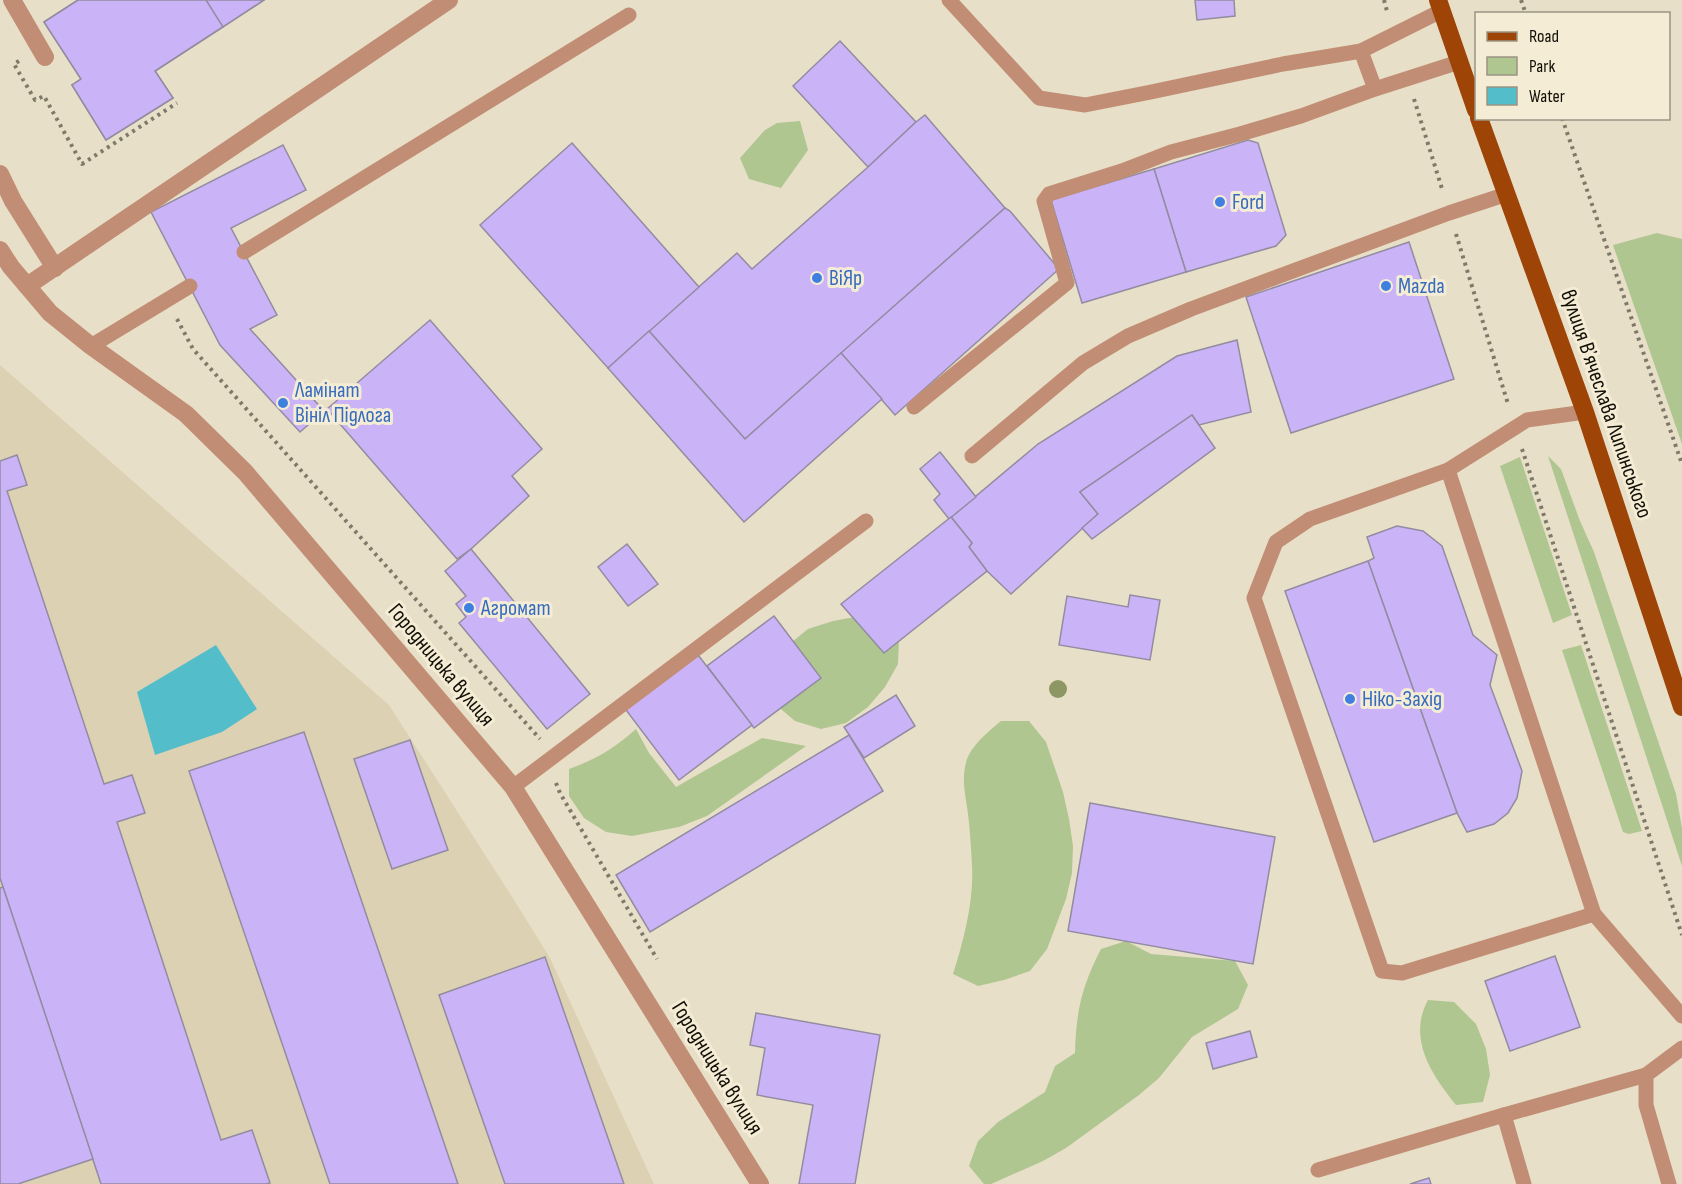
<svg xmlns="http://www.w3.org/2000/svg" width="1682" height="1184" font-family="'Sofia Sans Condensed',sans-serif">
	<style>
		.built { fill: #ddd1b4 }
		.green { fill: #afc690 }
		.water { fill: #53beca }
		.building { fill: #cbb3f8; stroke: #928ca1; stroke-width: 1.5 }
		.lines { fill: none; stroke-linecap: round; stroke-linejoin: round }
		.path { stroke: #7f7969; stroke-width: 4; stroke-dasharray: 3 4.5; stroke-linecap: butt }
		.service { stroke: #c18e75; stroke-width: 15 }
		.minor { stroke: #c18e75; stroke-width: 18 }
		.tertiary { stroke: #c18e75; stroke-width: 18 }
		.primary { stroke: #9e4406; stroke-width: 18 }
		.tree { fill: #8d9763 }
		.shop-dot { fill: #3f7fe0; stroke: #f5ecd5; stroke-width: 2 }
		.labels { text-anchor: middle; dominant-baseline: central; stroke-width: 6; stroke-linejoin: round; paint-order: stroke }
		.shop-label { font-size: 22px; fill: #366cbe; stroke: #f5ecd5; text-anchor: start }
		.street-label { font-size: 22px; fill: #120f07; stroke: #f5ecd5 }
	</style>
	<rect width="100%" height="100%" fill="#e8dfc8"/>
	<polygon class="built" points="0,365 389,705 516,903 550,958 654,1184 0,1184"/>
	<g class="green">
		<polygon points="800,121 808,150 781,188 749,179 740,158 765,130 777,123"/>
		<polygon points="1657,233 1682,239 1682,444 1613,245"/>
		<polygon points="1548,456 1561,469 1580,521 1594,552 1676,794 1682,828 1682,866"/>
		<polygon points="1520,457 1572,615 1553,623 1500,466"/>
		<polygon points="860,616 899,637 898,664 885,687 868,707 846,723 821,729 795,721 775,704 787,646 808,629 833,621"/>
		<polygon points="1581,645 1642,831 1629,834 1623,832 1562,650"/>
		<path d="M1001 721H1029L1046 742 1063 792 1069 819 1073 846 1072 873 1066 899 1047 949 1030 971 1004 980 978 986 953 974C964 939 974 901 972 865 971 848 970 830 968 814 966 797 961 781 966 763 970 746 988 732 1001 721Z"/>
		<path d="M636 729 649 753 676 787 762 738 806 746 707 816 679 827 632 836 606 832 584 818 569 796V769C598 758 612 750 636 729Z"/>
		<path d="M1126 941 1151 954 1235 961 1248 985 1238 1009 1192 1037 1159 1078 1139 1095 1066 1148 1043 1161 991 1184H984L969 1166 978 1141 998 1122 1045 1092 1055 1066 1075 1053C1076 1011 1082 986 1101 949Z"/>
		<path d="M1428 1000 1454 1002 1476 1024 1486 1049 1490 1075 1483 1102 1456 1105C1432 1075 1407 1039 1428 1000Z"/>
	</g>
	<polygon class="water" points="216,645 257,709 222,732 155,755 137,692"/>
	<g class="building">
		<polygon points="78,0 206,0 223,27 155,71 173,98 106,140 72,85 81,79 44,22"/>
		<polygon points="78,0 264,0 155,71 173,98 106,140 72,85 81,79 44,22"/>
		<polygon points="206,0 264,0 223,27"/>
		<polygon points="1195,0 1234,0 1235,16 1197,20"/>
		<polygon points="840,41 916,122 868,167 793,86"/>
		<polygon points="925,115 1005,208 745,439 649,331 737,253 752,269 868,167 916,122"/>
		<polygon points="1248,140 1258,143 1286,235 1276,246 1186,272 1154,169"/>
		<polygon points="572,143 699,287 608,368 480,225"/>
		<polygon points="283,145 306,190 231,228 277,315 250,329 324,411 300,432 220,345 151,212"/>
		<polygon points="1154,169 1186,272 1082,303 1051,200"/>
		<polygon points="1005,208 1010,211 1059,269 895,415 841,353"/>
		<polygon points="1409,242 1454,379 1291,433 1246,297"/>
		<polygon points="430,320 542,449 512,476 529,496 471,549 457,559 327,409"/>
		<polygon points="649,331 745,439 841,353 882,399 744,522 608,368"/>
		<polygon points="1237,340 1251,412 1199,425 1192,415 1080,492 1098,514 1011,594 987,571 969,547 972,543 951,517 1038,444 1177,356"/>
		<polygon points="1192,415 1215,448 1092,539 1082,528 1098,514 1080,492"/>
		<polygon points="940,452 976,497 949,519 934,500 940,494 920,469"/>
		<polygon points="17,455 27,485 7,491 104,784 132,775 145,813 117,822 221,1140 252,1130 270,1183 266,1184 101,1184 0,878 0,461"/>
		<polygon points="951,517 972,543 969,547 987,571 884,653 841,604"/>
		<polygon points="1397,526 1423,531 1442,546 1473,635 1497,655 1490,685 1522,771 1517,798 1508,813 1494,824 1467,832 1457,813 1368,561 1374,558 1367,537"/>
		<polygon points="627,544 658,584 628,606 598,567"/>
		<polygon points="471,549 590,694 547,729 459,623 466,617 456,604 466,596 445,571"/>
		<polygon points="1368,561 1457,813 1374,842 1285,591"/>
		<polygon points="1130,595 1160,600 1150,660 1059,645 1067,596 1128,607"/>
		<polygon points="774,616 821,678 754,728 707,666"/>
		<polygon points="695,651 752,725 679,780 623,706"/>
		<polygon points="896,695 915,726 864,758 844,727"/>
		<polygon points="304,732 458,1184 330,1184 189,771"/>
		<polygon points="849,735 883,791 650,932 616,875"/>
		<polygon points="410,740 448,850 392,869 354,759"/>
		<polygon points="1090,803 1275,837 1253,964 1068,931"/>
		<polygon points="3,887 93,1159 18,1184 0,1184 0,888"/>
		<polygon points="1555,956 1580,1027 1510,1051 1485,981"/>
		<polygon points="545,957 624,1184 505,1184 439,995"/>
		<polygon points="756,1013 880,1035 855,1184 799,1184 813,1105 757,1095 765,1048 750,1045"/>
		<polygon points="1250,1031 1257,1057 1213,1069 1206,1043"/>
		<polygon points="1429,1178 1431,1184 1410,1184"/>
	</g>
	<g class="lines">
		<g class="path">
			<polyline points="1384,0 1387,11"/>
			<polyline points="1521,0 1526,14"/>
			<polyline points="19,61 14,64 35,100 44,96 82,164 177,103"/>
			<polyline points="1414,99 1443,192"/>
			<polyline points="1562,118 1682,464"/>
			<polyline points="1456,234 1508,404"/>
			<polyline points="177,319 193,349 540,739"/>
			<polyline points="1522,449 1682,935"/>
			<polyline points="556,783 560,793 657,959"/>
		</g>
		<g class="service">
			<polyline points="949,0 1039,98 1085,105 1151,92 1283,64 1361,51 1441,11"/>
			<polyline points="1361,51 1375,89"/>
			<polyline points="244,252 629,15"/>
			<polyline points="91,346 190,286"/>
			<polyline points="914,407 1067,283 1044,201 1049,194 1122,171 1171,152 1240,134 1301,116 1375,89 1459,62"/>
			<polyline points="1585,412 1527,420 1448,470 1310,519 1276,542 1254,598 1382,971 1402,973 1594,914"/>
			<polyline points="972,456 1083,363 1128,336 1191,309 1449,213 1507,194"/>
			<polyline points="1448,470 1594,914 1682,1016"/>
			<polyline points="513,787 866,521"/>
			<polyline points="1504,1115 1524,1184"/>
			<polyline points="1318,1170 1504,1115 1646,1075"/>
			<polyline points="1669,1184 1646,1105 1646,1075 1682,1048"/>
		</g>
		<g class="minor">
			<polyline points="12,0 45,57"/>
			<polyline points="0,174 13,201 55,268"/>
			<polyline points="27,286 449,0"/>
		</g>
		<polyline class="tertiary" points="0,250 11,267 50,313 91,346 186,414 245,472 513,787 760,1184"/>
		<g class="primary">
			<polyline points="1438,0 1476,110"/>
			<polyline points="1479,118 1585,412 1682,707"/>
		</g>
	</g>
	<circle class="tree" cx="1058" cy="689" r="9"/>
	<g class="shop-dot">
		<circle cx="1220" cy="202" r="6"/>
		<circle cx="817" cy="278" r="6"/>
		<circle cx="1386" cy="286" r="6"/>
		<circle cx="283" cy="403" r="6"/>
		<circle cx="469" cy="608" r="6"/>
		<circle cx="1350" cy="699" r="6"/>
	</g>
	<g class="labels">
		<g class="shop-label">
			<text x="1232" y="202">Ford</text>
			<text x="829" y="278">ВіЯр</text>
			<text x="1398" y="286">Mazda</text>
			<text x="295" y="390">Ламінат<tspan x="295" dy="25">Вініл Підлога</tspan></text>
			<text x="481" y="608">Агромат</text>
			<text x="1362" y="699">Ніко-Захід</text>
		</g>
		<g class="street-label">
			<text transform="translate(1606 404) rotate(71)">вулиця Вʼячеслава Липинського</text>
			<text transform="translate(441 665) rotate(50)">Городницька вулиця</text>
			<text transform="translate(717 1068) rotate(58)">Городницька вулиця</text>
		</g>
	</g>
	<rect x="1475" y="12" width="195" height="108" fill="#f5ecd5" stroke="#9a9483" stroke-width="1.5"/>
	<rect x="1487" y="32" width="30" height="9" fill="#9e4406" stroke="#9a9483" stroke-width="1.5"/>
	<text x="1529" y="42" font-size="18" fill="#120f07">Road</text>
	<rect x="1487" y="57" width="30" height="18" fill="#afc690" stroke="#9a9483" stroke-width="1.5"/>
	<text x="1529" y="72" font-size="18" fill="#120f07">Park</text>
	<rect x="1487" y="87" width="30" height="18" fill="#53beca" stroke="#9a9483" stroke-width="1.5"/>
	<text x="1529" y="102" font-size="18" fill="#120f07">Water</text>
</svg>
